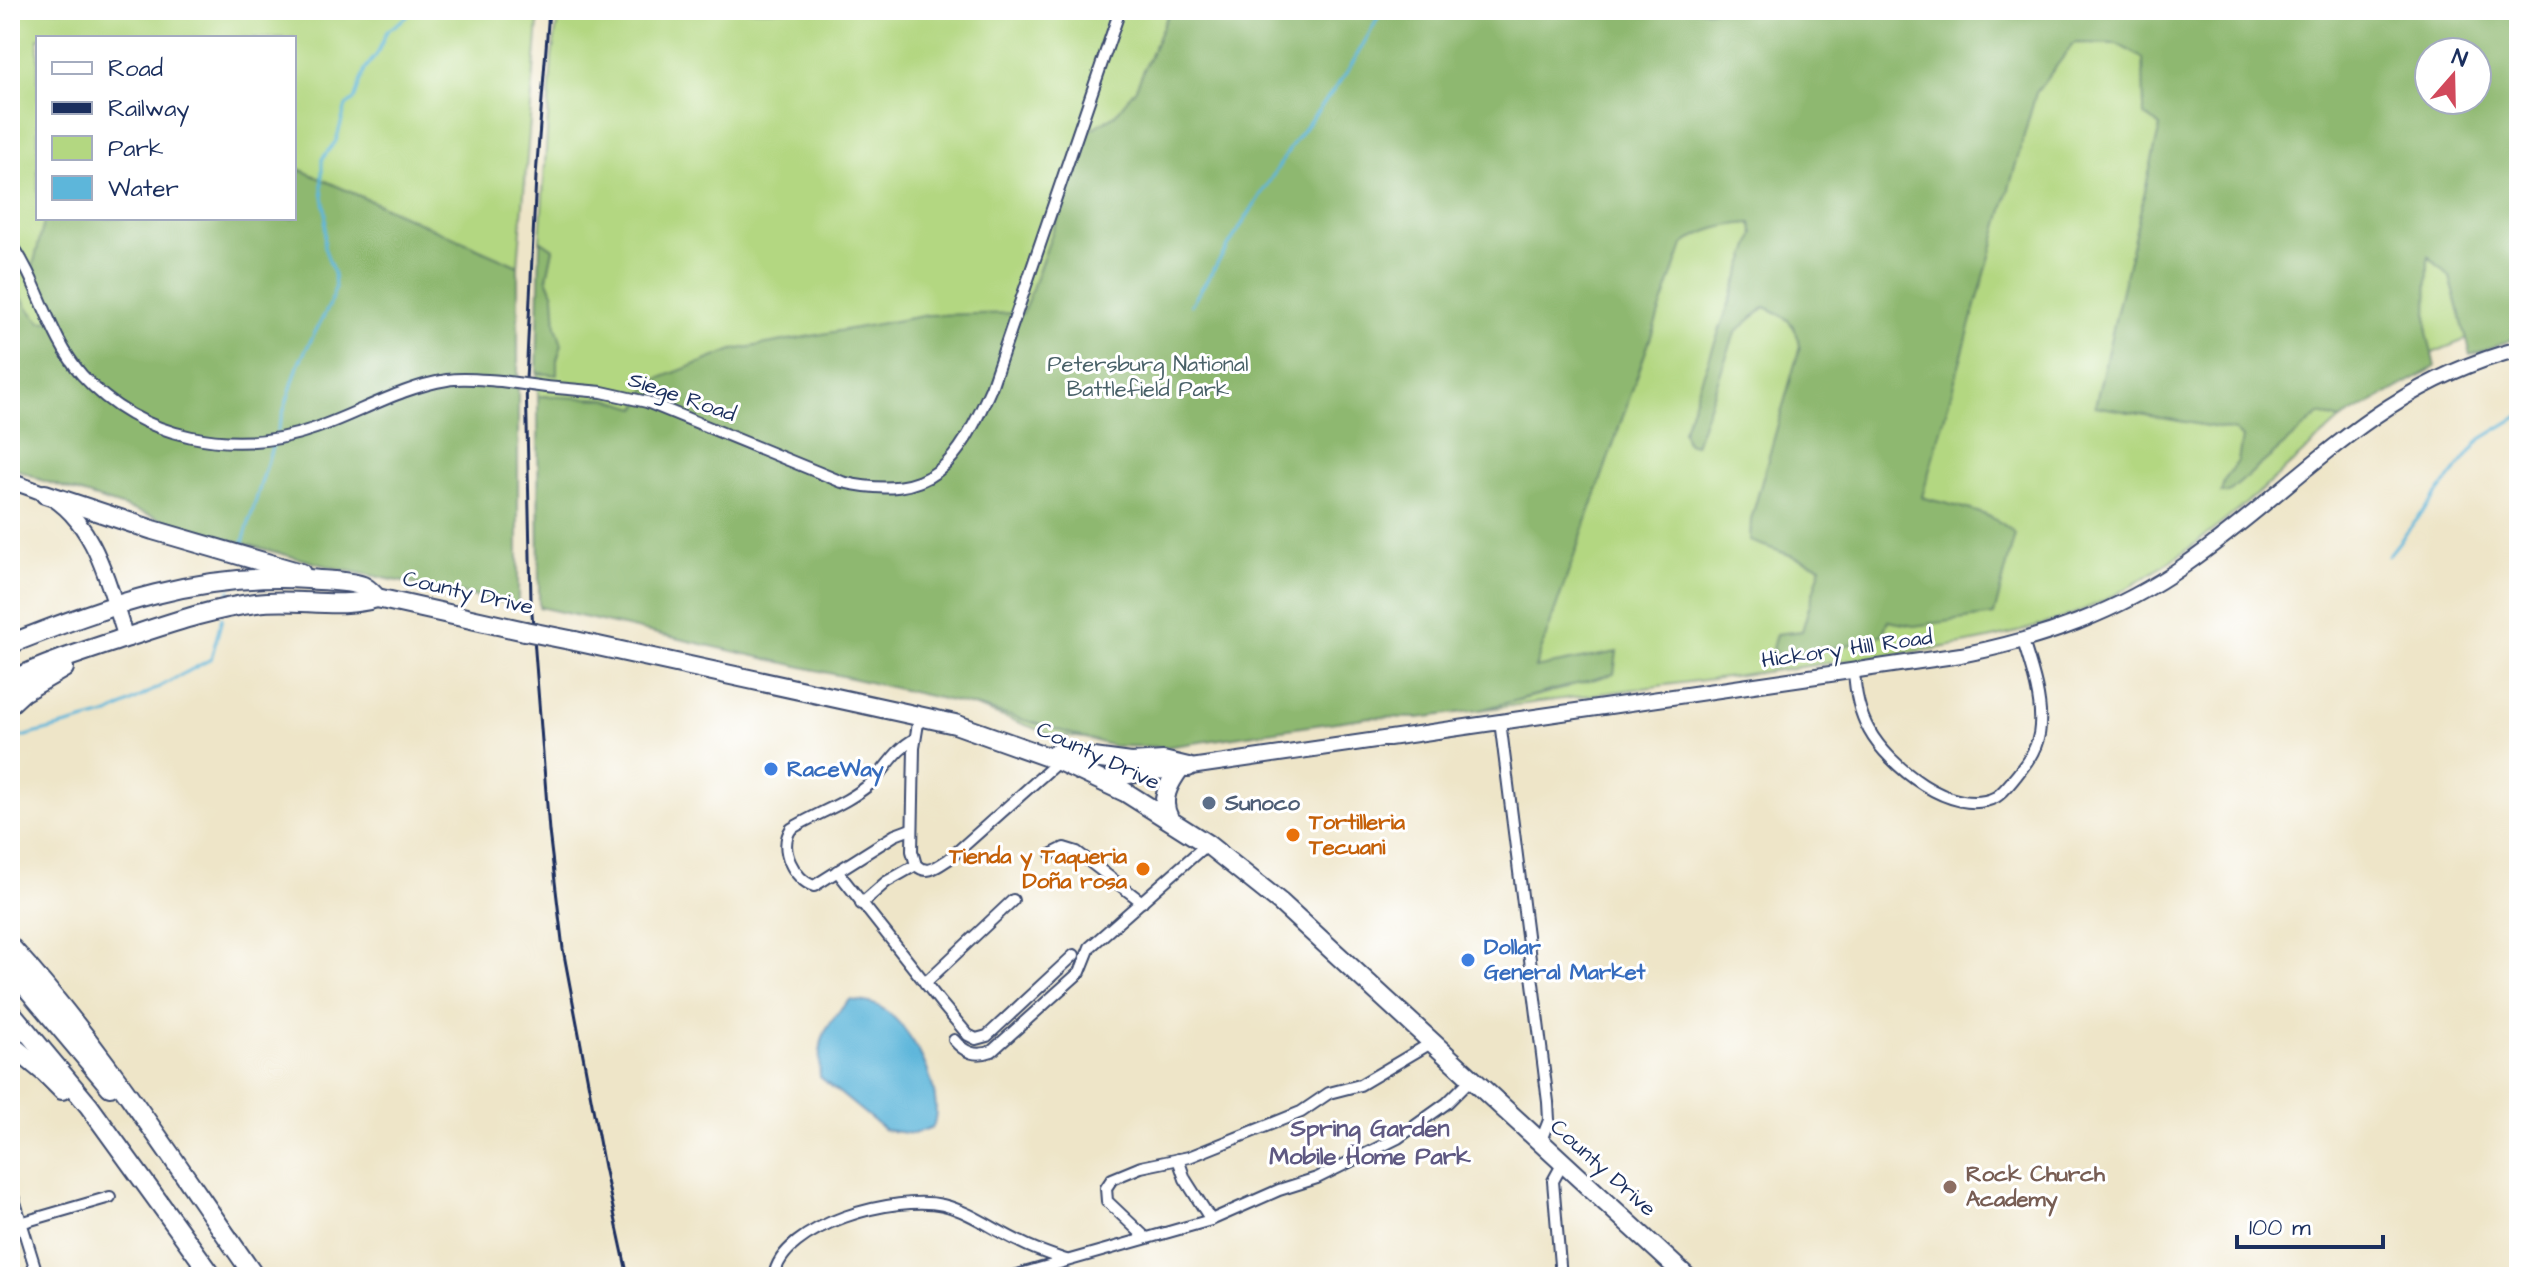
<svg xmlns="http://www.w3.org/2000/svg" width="2529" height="1287" font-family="'Architects Daughter',sans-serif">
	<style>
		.green { fill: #b3d781; stroke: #678370; stroke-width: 2; fill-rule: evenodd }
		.forest { fill: #8eb86f; stroke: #547466; stroke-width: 2; fill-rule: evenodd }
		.water { fill: #5db6da; stroke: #3c729c; stroke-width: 2 }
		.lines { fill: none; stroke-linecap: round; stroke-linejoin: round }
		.stream { stroke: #5db6da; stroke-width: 3 }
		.street-casing { stroke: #3b4a6e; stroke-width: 14 }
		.secondary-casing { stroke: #3b4a6e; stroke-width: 18 }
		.highway-casing { stroke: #3b4a6e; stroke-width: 22 }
		.street { stroke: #fff; stroke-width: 10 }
		.secondary { stroke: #fff; stroke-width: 14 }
		.highway { stroke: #fff; stroke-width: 18 }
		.rail { stroke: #1b2f5e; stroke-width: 3 }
		.street-bridge-casing { stroke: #3b4a6e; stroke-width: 14; stroke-linecap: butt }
		.highway-bridge-casing { stroke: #3b4a6e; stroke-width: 22; stroke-linecap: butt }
		.street-bridge { stroke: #fff; stroke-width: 10 }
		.highway-bridge { stroke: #fff; stroke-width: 18 }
		.shop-dot { fill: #3f7fe0; stroke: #fff; stroke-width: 3 }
		.service-dot { fill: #5c6f8a; stroke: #fff; stroke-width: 3 }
		.food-dot { fill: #e8710a; stroke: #fff; stroke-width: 3 }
		.education-dot { fill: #8d6e63; stroke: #fff; stroke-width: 3 }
		.labels { text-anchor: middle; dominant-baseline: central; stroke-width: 6; stroke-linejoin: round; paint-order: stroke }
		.park-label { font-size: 22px; fill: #496168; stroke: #fff }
		.street-label { font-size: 22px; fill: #1b2f5e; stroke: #fff }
		.shop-label { font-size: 22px; font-weight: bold; fill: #366cbe; stroke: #fff; text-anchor: start }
		.service-label { font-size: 22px; font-weight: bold; fill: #4e5e75; stroke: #fff; text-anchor: start }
		.food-label { font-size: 22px; font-weight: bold; fill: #c56008; stroke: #fff; text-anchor: start }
		.education-label { font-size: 22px; font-weight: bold; fill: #785e54; stroke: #fff; text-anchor: start }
		.neighbourhood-label { font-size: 24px; font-weight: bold; fill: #5f5982; stroke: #fff }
	</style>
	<rect width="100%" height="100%" fill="#fff"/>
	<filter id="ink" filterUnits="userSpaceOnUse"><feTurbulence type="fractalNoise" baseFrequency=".0125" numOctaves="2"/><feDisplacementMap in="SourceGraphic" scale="16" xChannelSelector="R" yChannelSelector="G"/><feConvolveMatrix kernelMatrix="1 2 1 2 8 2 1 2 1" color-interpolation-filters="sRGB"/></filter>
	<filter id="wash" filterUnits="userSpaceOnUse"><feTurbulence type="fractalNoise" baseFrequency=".006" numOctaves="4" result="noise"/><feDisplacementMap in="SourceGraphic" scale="32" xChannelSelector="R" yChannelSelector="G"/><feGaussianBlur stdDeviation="1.8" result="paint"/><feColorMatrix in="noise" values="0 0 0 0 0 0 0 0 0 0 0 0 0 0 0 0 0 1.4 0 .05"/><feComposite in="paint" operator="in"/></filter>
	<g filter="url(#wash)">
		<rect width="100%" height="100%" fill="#eee5c8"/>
		<g class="green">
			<path d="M10 10H539L518 266 512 264 10 462ZM38 38H294V218H38Z"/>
			<path d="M559 10H2519L2487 331 2435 352 2328 416 2340 420C2266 487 2194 555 2105 600 2019 643 1916 651 1822 664 1708 679 1594 695 1480 710L1566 688 1157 745 1054 735 967 704 548 396H538L537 373 548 374 551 288 547 278 553 249 540 240 552 57ZM2429 52H2477V100H2429Z"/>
		</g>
		<g class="forest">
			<path d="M1170 10H2519V337L2471 355 2450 277 2428 256 2427 332 2435 367 2340 420 2320 414 2229 492 2221 493 2224 481 2238 461 2242 438 2235 431 2095 406 2160 126 2144 115 2143 58 2117 44 2074 43 2036 93 1922 497C1956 508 1988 508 2015 534L1994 615 1914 626 1888 621 1882 635 1844 646 1777 655 1772 648 1776 634 1802 631 1821 566 1750 541 1751 520 1800 346C1796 323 1786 316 1765 307L1735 333 1695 445 1687 443 1683 431 1754 235 1751 223C1725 225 1704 229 1683 245L1535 668 1617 652 1614 674 1480 710 1418 718 1370 717 1166 747 1113 746 982 708 539 607 538 396 607 399 637 408 650 382 733 350 928 315 1023 313 1090 130 1115 115 1136 88ZM2429 52H2477V100H2429Z"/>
			<polygon points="294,167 518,266 518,605 338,569 201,532 41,480 10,466 10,275 27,307 41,322 55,321 33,266 45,218 294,218"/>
			<polygon points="540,240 553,249 547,278 554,295 556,326 562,345 557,360 557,375 537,373"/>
		</g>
		<path class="water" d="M850 1000C860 1001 872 1002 880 1007 912 1025 946 1092 933 1127L913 1134 885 1130 820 1077C817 1041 824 1025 850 1000Z"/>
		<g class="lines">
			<g class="stream">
				<polyline points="1191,305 1296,139 1346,74 1383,10"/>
				<polyline points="277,432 299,363 330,304 335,288 334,274 324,247 326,214 322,190 322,159 336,141 346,106 354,100 365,69 377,54 387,31 407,17 411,10"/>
				<polyline points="241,549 273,444"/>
				<polyline points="2388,556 2481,439 2519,416"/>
				<polyline points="228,598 230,590"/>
				<polyline points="10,740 109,714 211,659 222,618"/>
			</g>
		</g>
	</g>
	<g filter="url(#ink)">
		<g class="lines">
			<defs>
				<g id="street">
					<path d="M10 242C40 283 48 336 82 375 141 440 235 457 316 428 359 413 402 387 447 380 465 377 483 380 501 381"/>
					<path d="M546 387 602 392 647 402 842 482C932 503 958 463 991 388L1120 10"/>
					<path d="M1854 670C1855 691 1859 712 1869 730 1888 765 1953 819 1996 797 2004 792 2011 782 2017 775 2029 760 2039 746 2040 726 2042 698 2031 667 2023 641"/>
					<path d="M919 717 914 748 912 851 916 865C927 876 938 866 949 859L1059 761"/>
					<polyline points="1500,721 1548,1102 1549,1120 1540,1143"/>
					<path d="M911 829 895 835 814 886C794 880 778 848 791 829 817 813 846 804 870 784 887 769 894 750 915 739"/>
					<polyline points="1052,854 1064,848 1077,852 1142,902"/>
					<polyline points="837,871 941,1003 968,1035 976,1039 987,1036 1074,955"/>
					<polyline points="861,904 886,882 916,865"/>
					<polyline points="925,983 1013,900"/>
					<path d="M954 1040C965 1053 976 1057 992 1051L1080 972 1090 947 1207 844"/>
					<polyline points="1178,1159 1185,1179 1211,1220"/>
					<polyline points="10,1186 38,1277"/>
					<polyline points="10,1226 110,1197"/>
					<polyline points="1146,1238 1107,1201 1106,1188 1112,1179 1141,1167 1189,1157 1301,1112 1329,1093 1360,1085 1431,1043"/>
					<path d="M774 1277C781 1224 898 1194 943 1205 971 1212 994 1230 1020 1242 1035 1250 1051 1255 1066 1260"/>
					<polyline points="1010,1277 1211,1220 1279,1190 1317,1178 1398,1138 1447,1103 1471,1079"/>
					<polyline points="1561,1277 1553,1181 1563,1163"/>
				</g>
				<g id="secondary">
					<path d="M10 481C21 485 34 489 45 494 96 520 109 588 126 638"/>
					<path d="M1101 780 1961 655C2041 639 2117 613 2185 565 2300 485 2375 386 2519 349"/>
				</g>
				<g id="highway">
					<polyline points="45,494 153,530 301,573"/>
					<polyline points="575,641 955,724 1059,761 1125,792 1207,844 1281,903 1687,1277"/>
					<path d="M10 644C109 605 199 572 308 579 324 581 347 580 363 586 368 588 373 594 377 598L525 631"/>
					<path d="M10 681C47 663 86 651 125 638 168 624 210 609 256 603 296 597 338 610 377 598"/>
					<polyline points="10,704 23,692 64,668"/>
					<polyline points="1056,753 1131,763 1163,761 1188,767"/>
					<path d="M1169 818C1159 800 1169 783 1180 768"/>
					<path d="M10 946C103 1049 176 1165 255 1277"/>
					<polyline points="10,968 110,1087"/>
					<polyline points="10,1011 89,1106 213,1277"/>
					<polyline points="10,1044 44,1072 62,1090"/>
				</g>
			</defs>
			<use href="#street" class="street-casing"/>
			<use href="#secondary" class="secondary-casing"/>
			<use href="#highway" class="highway-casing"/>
			<use href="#street" class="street"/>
			<use href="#secondary" class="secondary"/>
			<use href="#highway" class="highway"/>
			<polyline class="rail" points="549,10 536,176 526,380 531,600 549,831 563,949 604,1167 628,1277"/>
			<defs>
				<polyline id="street-bridge" points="501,381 546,387"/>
				<polyline id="highway-bridge" points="525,631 575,641"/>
			</defs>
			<use href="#street-bridge" class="street-bridge-casing"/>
			<use href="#highway-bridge" class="highway-bridge-casing"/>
			<use href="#street-bridge" class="street-bridge"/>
			<use href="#highway-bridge" class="highway-bridge"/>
		</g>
	</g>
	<g class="shop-dot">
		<circle cx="771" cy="769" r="8"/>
		<circle cx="1468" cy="960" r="8"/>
	</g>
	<circle class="service-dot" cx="1209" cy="803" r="8"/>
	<g class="food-dot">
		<circle cx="1293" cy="835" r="8"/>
		<circle cx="1143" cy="869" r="8"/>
	</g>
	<circle class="education-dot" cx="1950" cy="1187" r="8"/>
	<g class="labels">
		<g class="park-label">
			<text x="1148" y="364">Petersburg National<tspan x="1148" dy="25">Battlefield Park</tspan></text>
		</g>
		<g class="street-label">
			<text transform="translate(682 397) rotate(19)">Siege Road</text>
			<text transform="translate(468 593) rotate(13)">County Drive</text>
			<text transform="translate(1847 649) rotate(-8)">Hickory Hill Road</text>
			<text transform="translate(1098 756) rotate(25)">County Drive</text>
			<text transform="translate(1603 1168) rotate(42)">County Drive</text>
		</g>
		<g class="shop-label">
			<text x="787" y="769">RaceWay</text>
			<text x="1484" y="947">Dollar<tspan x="1484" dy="25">General Market</tspan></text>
		</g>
		<g class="service-label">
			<text x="1225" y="803">Sunoco</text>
		</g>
		<g class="food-label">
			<text x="1309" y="822">Tortilleria<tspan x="1309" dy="25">Tecuani</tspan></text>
			<text x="1127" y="856" text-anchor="end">Tienda y Taqueria<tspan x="1127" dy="25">Doña rosa</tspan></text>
		</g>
		<g class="education-label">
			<text x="1966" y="1174">Rock Church<tspan x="1966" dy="25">Academy</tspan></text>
		</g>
		<g class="neighbourhood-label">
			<text x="1370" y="1129">Spring Garden<tspan x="1370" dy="28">Mobile Home Park</tspan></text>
		</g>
	</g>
	<rect width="2529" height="1287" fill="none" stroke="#fff" stroke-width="40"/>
	<rect x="36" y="36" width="260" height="184" fill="#ffffff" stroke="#a4acbf" stroke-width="2"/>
	<rect x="52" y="62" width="40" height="12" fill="#ffffff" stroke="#a4acbf" stroke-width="2"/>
	<text x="108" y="76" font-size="24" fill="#1b2f5e">Road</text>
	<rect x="52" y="102" width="40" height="12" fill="#1b2f5e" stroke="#a4acbf" stroke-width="2"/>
	<text x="108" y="116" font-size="24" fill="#1b2f5e">Railway</text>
	<rect x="52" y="136" width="40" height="24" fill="#b3d781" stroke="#a4acbf" stroke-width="2"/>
	<text x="108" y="156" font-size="24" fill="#1b2f5e">Park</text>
	<rect x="52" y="176" width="40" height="24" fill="#5db6da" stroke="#a4acbf" stroke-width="2"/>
	<text x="108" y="196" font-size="24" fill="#1b2f5e">Water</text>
	<g transform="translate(2453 76) rotate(20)"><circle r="38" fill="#ffffff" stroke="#a4acbf" stroke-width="2"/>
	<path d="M0-6L14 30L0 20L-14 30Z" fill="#d1495b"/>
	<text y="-12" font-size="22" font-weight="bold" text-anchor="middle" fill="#1b2f5e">N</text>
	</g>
	<path d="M2237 1235v12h146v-12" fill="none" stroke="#1b2f5e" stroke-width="4"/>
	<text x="2249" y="1235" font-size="24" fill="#1b2f5e" stroke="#ffffff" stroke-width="6" paint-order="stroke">100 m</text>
</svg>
